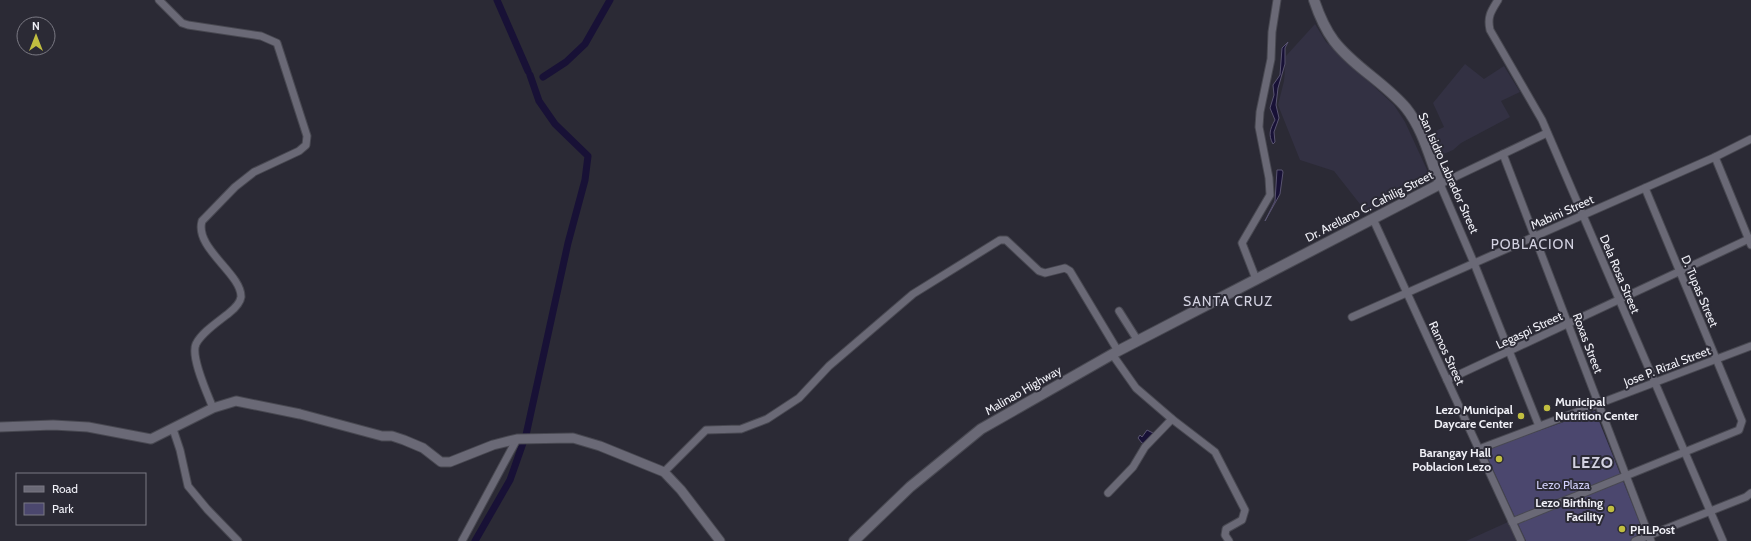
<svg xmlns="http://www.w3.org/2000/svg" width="1751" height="541" font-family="Cabin,sans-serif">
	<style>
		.built { fill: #333143 }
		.green { fill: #4b476e }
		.water { fill: #181136; stroke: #595470 }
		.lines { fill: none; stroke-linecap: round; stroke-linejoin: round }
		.canal { stroke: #181136; stroke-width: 7 }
		.minor-casing { stroke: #484851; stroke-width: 9 }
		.tertiary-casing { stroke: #484851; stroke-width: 11 }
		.secondary-casing { stroke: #484851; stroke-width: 12 }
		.minor { stroke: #6a6976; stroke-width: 7 }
		.tertiary { stroke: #6a6976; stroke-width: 9 }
		.secondary { stroke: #6a6976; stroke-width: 10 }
		.poi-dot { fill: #c1be40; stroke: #2b2a35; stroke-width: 1.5 }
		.labels { text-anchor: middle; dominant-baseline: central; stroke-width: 4; stroke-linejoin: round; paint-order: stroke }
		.street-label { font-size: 12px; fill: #f0f0f7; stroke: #2b2a35 }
		.poi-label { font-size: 12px; font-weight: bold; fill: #f0f0f7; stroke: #2b2a35; text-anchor: end }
		.park-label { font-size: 12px; fill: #d3d1fc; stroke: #2b2a35 }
		.quarter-label { font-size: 14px; letter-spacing: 1px; fill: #d3d2e1; stroke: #2b2a35 }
		.district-label { font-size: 16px; font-weight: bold; letter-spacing: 1px; fill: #d3d2e1; stroke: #2b2a35 }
	</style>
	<rect width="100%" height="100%" fill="#2b2a35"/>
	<g class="built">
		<polygon points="1315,24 1326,42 1394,105 1405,122 1428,172 1427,179 1367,213 1334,171 1300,160 1278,105 1284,81 1286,56"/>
		<polygon points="1465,64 1484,79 1504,66 1520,92 1501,101 1510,117 1461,143 1453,150 1434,158 1425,136 1444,127 1433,103"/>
		<polygon points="1508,522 1517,541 1466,541"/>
	</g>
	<polygon class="green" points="1595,411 1647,541 1526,541 1484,450"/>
	<g class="water">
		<path d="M1288 42 1285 48V64L1278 88 1276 105 1279 118 1274 132 1275 142 1273 144C1268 135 1270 129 1275 120L1270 108 1274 95 1273 85 1280 75 1282 48Z"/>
		<polygon points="1277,170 1282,170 1283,172 1280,194 1265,221 1275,201"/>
		<polygon points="1147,430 1155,434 1145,444 1142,443 1138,438 1140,435 1142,437"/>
	</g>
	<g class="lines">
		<g class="canal">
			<polyline points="497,0 528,71"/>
			<polyline points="543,77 566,62 585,44 610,0"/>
			<polyline points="526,435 568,243 585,180 588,156 555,124 539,101 530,75"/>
			<polyline points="475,541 510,480 523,443"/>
		</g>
		<defs>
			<g id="minor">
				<path d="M159 0 182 23 188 25 261 36 277 43 307 136 306 145 299 151 254 172 235 187 202 221C194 248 242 274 241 297 240 304 234 309 229 313 218 322 202 332 196 344 190 357 208 395 213 408"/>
				<path d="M1498 0C1491 11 1487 17 1490 30L1542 120 1723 541"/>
				<polyline points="1503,154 1651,541"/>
				<polyline points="1715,157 1751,245"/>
				<polyline points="1373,219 1521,541"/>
				<polyline points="1256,279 1242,243 1270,195 1269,178 1259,127 1260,112 1271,59 1272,32 1277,0"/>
				<polyline points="1119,311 1138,341"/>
				<polyline points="1352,317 1715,157 1751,139"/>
				<polyline points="1112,354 1136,388 1172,419 1215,452 1245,510 1242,520 1226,529 1225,535 1229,541"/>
				<polyline points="1447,380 1751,238"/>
				<polyline points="1539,426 1474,263 1440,184 1547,133"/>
				<polyline points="173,429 180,450 188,486 207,509 238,541"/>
				<polyline points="1479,449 1751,346"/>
				<polyline points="664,472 706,430 741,429 767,419 799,398 829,366 913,294 1000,240 1006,240 1039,271 1045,273 1065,268 1070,271 1118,351"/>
				<polyline points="1108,493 1133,467 1145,447 1172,419"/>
				<polyline points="1512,522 1739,430 1742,421 1645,188"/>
				<polyline points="462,541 517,439"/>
				<polyline points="1635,541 1746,497 1751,493"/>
			</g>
			<polyline id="tertiary" points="0,427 53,425 88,427 151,439 213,408 236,401 300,414 382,436 392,436 404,440 423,448 441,462 450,462 493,445 517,439 573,438 600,446 664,472 681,490 720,541"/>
			<path id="secondary" d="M854 541 910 487 981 429 1118 351 1440 184C1430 159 1423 129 1406 108 1385 83 1354 67 1334 41 1325 29 1319 15 1314 0"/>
		</defs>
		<use href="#minor" class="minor-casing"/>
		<use href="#tertiary" class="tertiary-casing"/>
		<use href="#secondary" class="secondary-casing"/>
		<use href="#minor" class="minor"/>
		<use href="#tertiary" class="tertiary"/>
		<use href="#secondary" class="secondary"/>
	</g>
	<g class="poi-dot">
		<circle cx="1547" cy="408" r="4"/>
		<circle cx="1521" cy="416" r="4"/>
		<circle cx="1499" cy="459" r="4"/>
		<circle cx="1611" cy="509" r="4"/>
		<circle cx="1622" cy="529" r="4"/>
	</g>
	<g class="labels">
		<g class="street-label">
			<text transform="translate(1449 173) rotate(66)">San Isidro Labrador Street</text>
			<text transform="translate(1369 206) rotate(-27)">Dr. Arellano C. Cahilig Street</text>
			<text transform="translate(1562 212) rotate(-24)">Mabini Street</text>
			<text transform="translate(1620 274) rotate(67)">Dela Rosa Street</text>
			<text transform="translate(1700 291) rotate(67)">D. Tupas Street</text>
			<text transform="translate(1529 330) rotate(-25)">Legaspi Street</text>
			<text transform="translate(1588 343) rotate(69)">Roxas Street</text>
			<text transform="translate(1447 353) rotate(65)">Ramos Street</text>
			<text transform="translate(1667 366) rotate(-21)">Jose P. Rizal Street</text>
			<text transform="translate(1023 390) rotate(-30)">Malinao Highway</text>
		</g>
		<g class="poi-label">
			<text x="1555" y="401" text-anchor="start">Municipal<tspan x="1555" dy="14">Nutrition Center</tspan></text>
			<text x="1513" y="409">Lezo Municipal<tspan x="1513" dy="14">Daycare Center</tspan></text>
			<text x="1491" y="452">Barangay Hall<tspan x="1491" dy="14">Poblacion Lezo</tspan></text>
			<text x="1603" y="502">Lezo Birthing<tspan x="1603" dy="14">Facility</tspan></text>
			<text x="1630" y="529" text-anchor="start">PHLPost</text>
		</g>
		<g class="park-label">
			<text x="1563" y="484">Lezo Plaza</text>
		</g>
		<g class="quarter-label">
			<text x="1533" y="244">POBLACION</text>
			<text x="1228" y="301">SANTA CRUZ</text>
		</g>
		<g class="district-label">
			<text x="1593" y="462">LEZO</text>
		</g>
	</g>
	<rect x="16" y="473" width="130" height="52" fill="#2b2a35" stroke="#7a7983"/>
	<rect x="24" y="486" width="20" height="6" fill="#6a6976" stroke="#7a7983"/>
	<text x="52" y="493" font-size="12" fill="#f0f0f7">Road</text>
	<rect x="24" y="503" width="20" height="12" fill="#4b476e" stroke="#7a7983"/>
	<text x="52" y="513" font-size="12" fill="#f0f0f7">Park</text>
	<g transform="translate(36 36)"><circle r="19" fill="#2b2a35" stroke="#7a7983"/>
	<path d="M0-3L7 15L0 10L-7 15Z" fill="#c1be40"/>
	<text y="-6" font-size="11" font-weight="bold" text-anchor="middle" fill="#f0f0f7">N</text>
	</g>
</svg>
